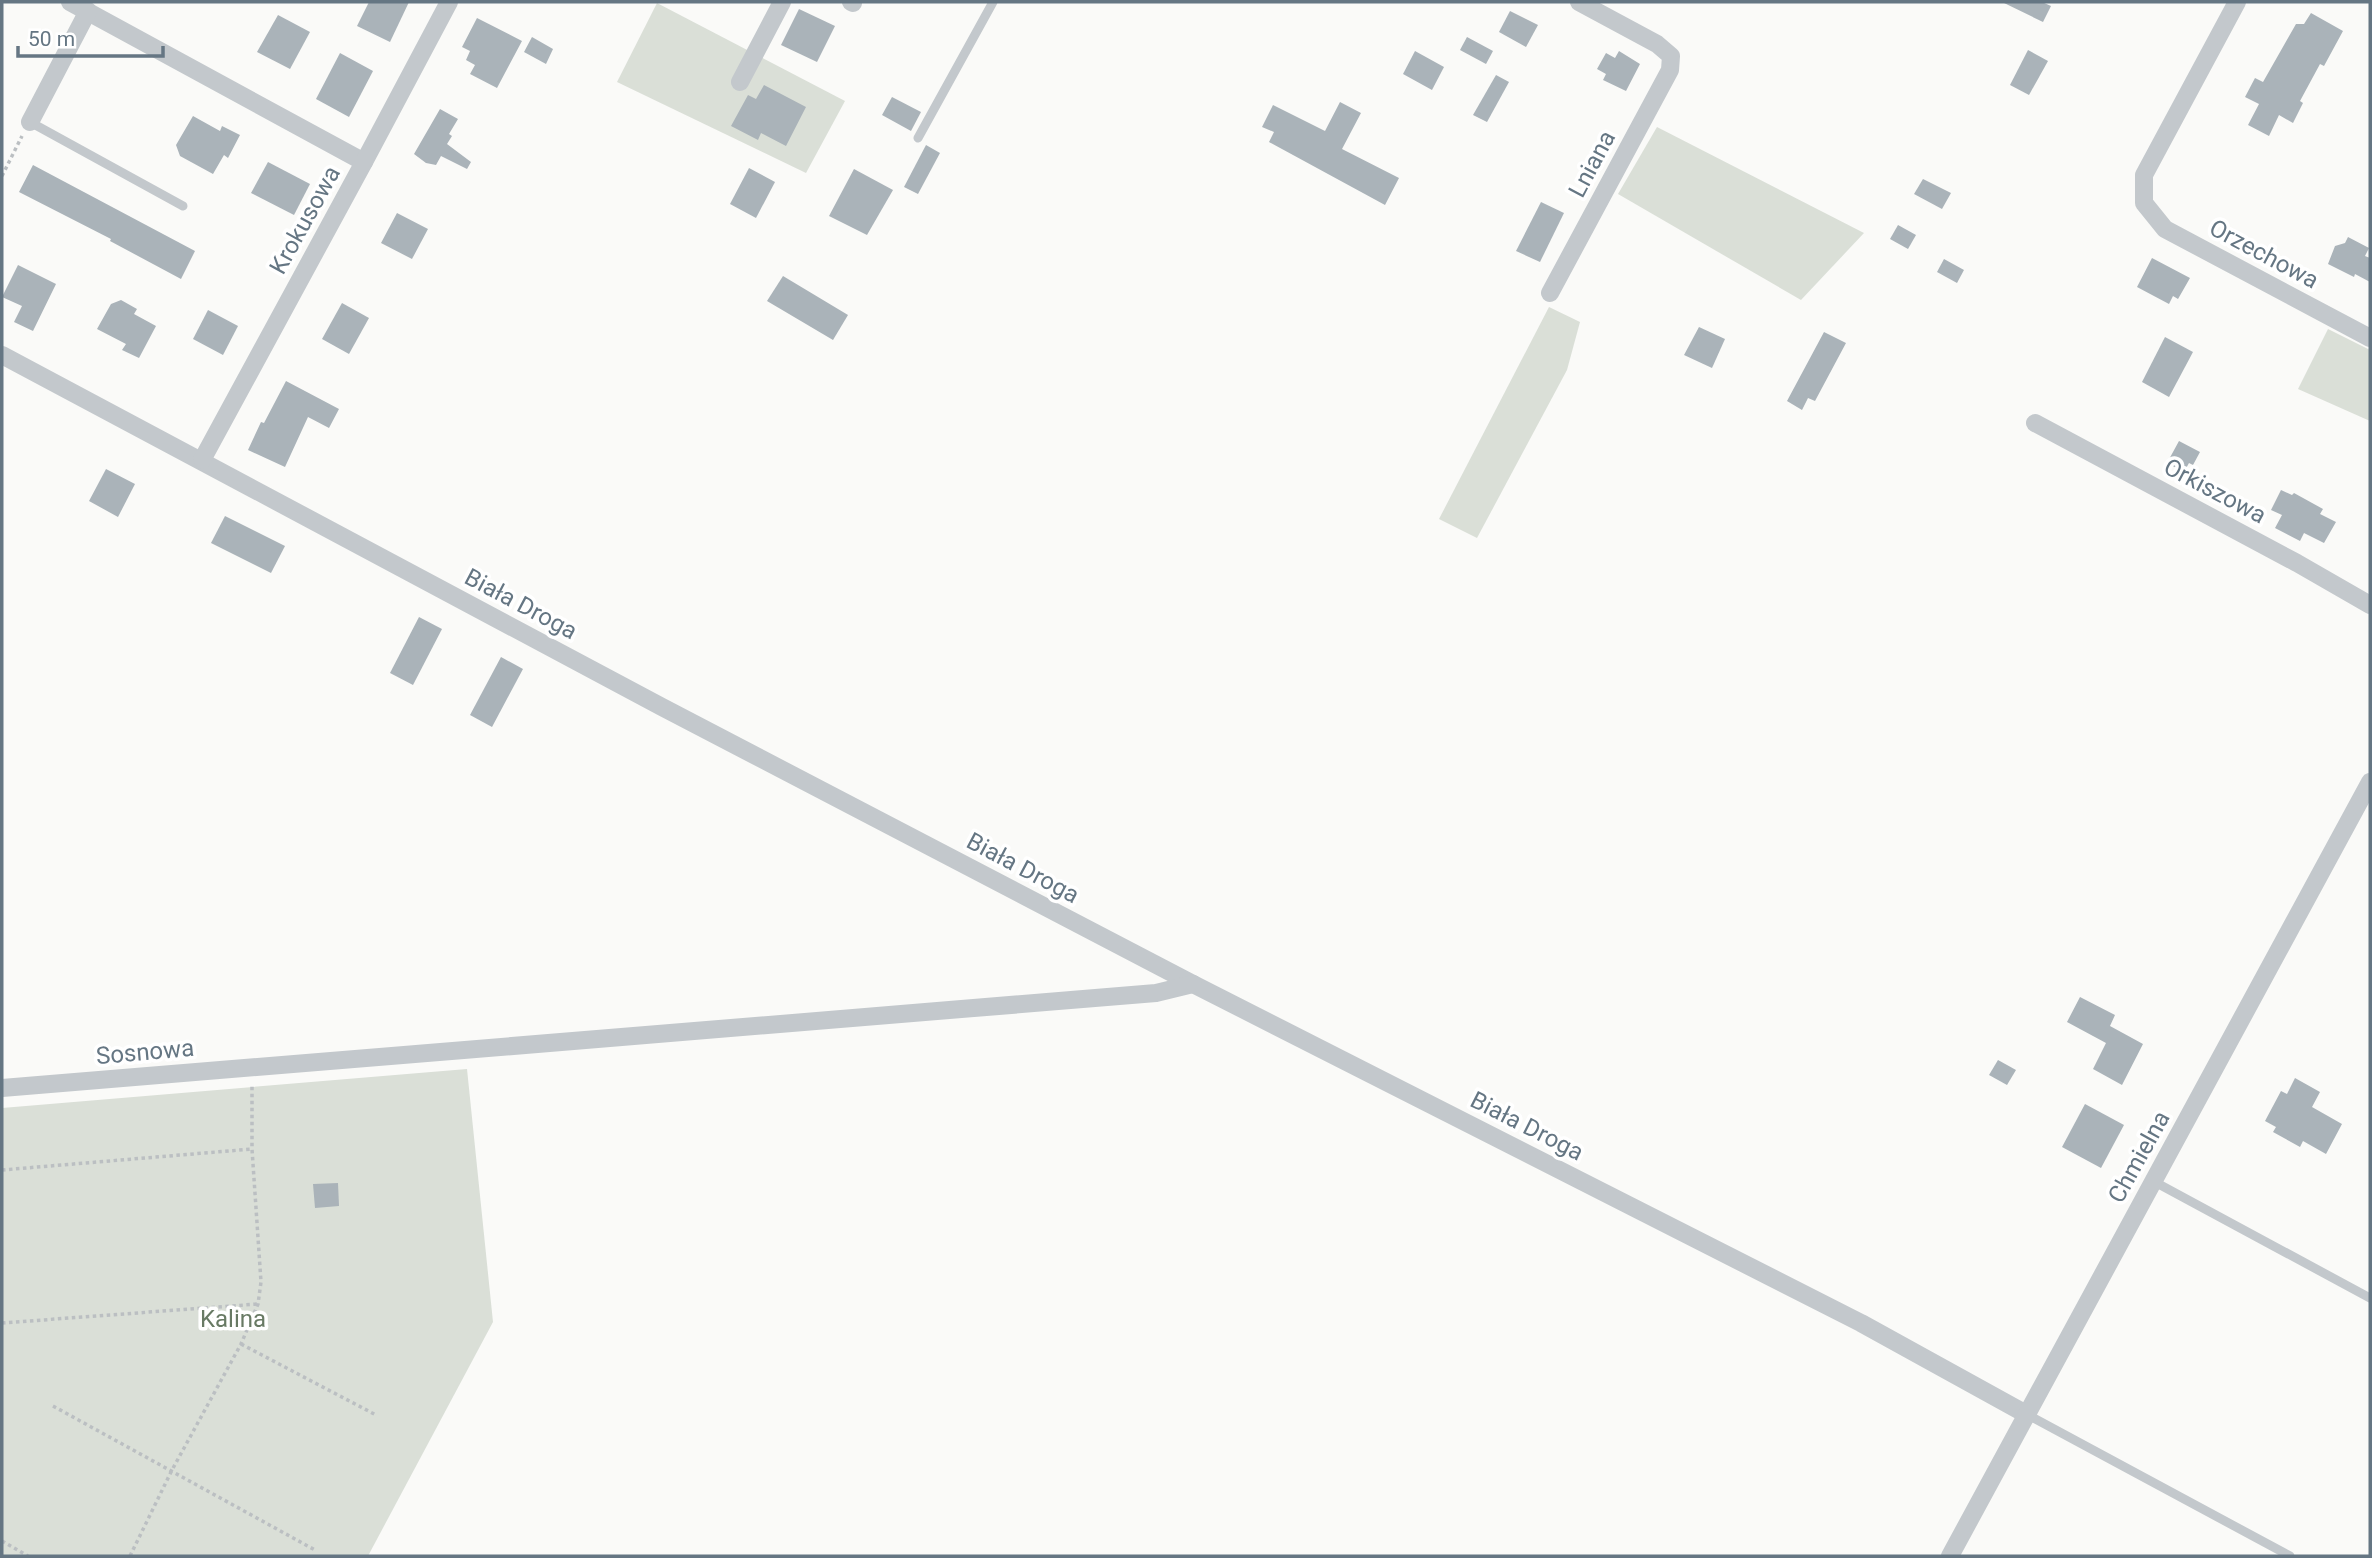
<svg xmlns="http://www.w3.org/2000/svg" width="2372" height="1558" font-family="Roboto,sans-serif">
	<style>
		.green { fill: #dadfd7 }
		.building { fill: #aab3b9 }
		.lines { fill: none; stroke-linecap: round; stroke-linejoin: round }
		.path { stroke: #bbbfc2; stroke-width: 3.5; stroke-dasharray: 3.5 3.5; stroke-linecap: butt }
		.lane { stroke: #c3c8cc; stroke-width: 9 }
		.street { stroke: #c3c8cc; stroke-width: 18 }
		.labels { text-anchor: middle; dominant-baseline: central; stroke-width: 7; stroke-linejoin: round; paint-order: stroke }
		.street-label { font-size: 24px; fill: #657683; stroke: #fff }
		.park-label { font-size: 24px; fill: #687a64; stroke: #fff }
	</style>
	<rect width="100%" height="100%" fill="#fafaf8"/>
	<g class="green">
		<polygon points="657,3 845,101 806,173 617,82"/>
		<polygon points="1657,127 1864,233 1801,300 1618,194"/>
		<polygon points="1549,307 1580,322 1567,370 1477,538 1439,519"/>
		<polygon points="2328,329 2370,350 2370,421 2298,389"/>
		<polygon points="467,1069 493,1322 368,1556 2,1556 2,1108"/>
	</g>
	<g class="building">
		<polygon points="369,2 409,2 390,42 357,26"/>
		<polygon points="2002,2 2042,2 2051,6 2043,22"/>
		<polygon points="799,9 835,26 817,62 781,45"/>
		<polygon points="1510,11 1538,25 1526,47 1499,32"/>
		<polygon points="2311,13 2343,31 2324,66 2320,64 2300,101 2303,103 2293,123 2279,115 2269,136 2248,125 2259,104 2245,97 2255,78 2263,82 2296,24 2304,24"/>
		<polygon points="278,15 310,32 290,69 257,52"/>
		<polygon points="477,18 522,41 497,88 470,74 475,65 466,60 470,51 462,47"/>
		<polygon points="532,37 553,49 546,64 524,52"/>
		<polygon points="1467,37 1493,51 1486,64 1460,50"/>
		<polygon points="2028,50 2048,61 2029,95 2010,85"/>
		<polygon points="1415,51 1444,67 1432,90 1403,74"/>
		<polygon points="1619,51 1640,64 1626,91 1603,80 1606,74 1597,69 1606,53 1615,58"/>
		<polygon points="340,53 373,71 349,117 316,99"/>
		<polygon points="1496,75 1509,82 1487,122 1473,115"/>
		<polygon points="764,85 806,107 786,146 761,133 758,140 731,126 748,95 756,99"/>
		<polygon points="892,97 921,112 911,131 882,115"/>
		<polygon points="1340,102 1361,113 1342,149 1399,178 1385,205 1269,142 1274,132 1262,127 1273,105 1325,131"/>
		<polygon points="440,109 458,119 449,134 452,136 447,144 471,162 467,169 441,156 436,165 426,163 414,154"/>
		<polygon points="193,116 220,131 222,126 240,135 228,158 224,155 213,174 180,156 176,145"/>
		<polygon points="926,145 940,153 918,194 904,187"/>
		<polygon points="268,162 310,184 294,215 251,193"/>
		<polygon points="33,165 195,251 181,279 110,241 111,239 19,192"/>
		<polygon points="749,168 775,182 756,218 730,204"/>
		<polygon points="854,169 893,190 867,235 829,216"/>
		<polygon points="1923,179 1951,193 1942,209 1914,194"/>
		<polygon points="1541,202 1564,213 1540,262 1516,251"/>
		<polygon points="397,213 428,229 412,259 381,243"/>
		<polygon points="1898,225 1916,235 1908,249 1890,239"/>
		<polygon points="2348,237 2369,248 2365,256 2370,258 2370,282 2355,274 2354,277 2328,264 2335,246 2345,243"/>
		<polygon points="2152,258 2190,278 2178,299 2173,296 2169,304 2137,287"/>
		<polygon points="1944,259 1964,270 1957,283 1937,272"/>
		<polygon points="18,265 56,284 33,331 14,322 22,306 2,297"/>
		<polygon points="783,276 848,315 833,340 767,301"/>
		<polygon points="121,300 137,309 134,314 156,326 139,358 122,350 126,344 97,329 111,304"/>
		<polygon points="342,303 369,318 349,354 322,339"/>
		<polygon points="208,310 238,326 223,355 193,339"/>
		<polygon points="1699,327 1725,339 1712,368 1684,355"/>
		<polygon points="1824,332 1846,343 1815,401 1808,398 1802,410 1787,401"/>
		<polygon points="2165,337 2193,352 2169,397 2142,382"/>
		<polygon points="286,381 339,409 329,428 308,417 285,467 248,450 261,422 264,423"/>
		<polygon points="2179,441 2200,452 2193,465 2189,463 2184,472 2167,463"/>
		<polygon points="106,469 135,484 118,517 89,501"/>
		<polygon points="2281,490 2292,495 2294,493 2323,509 2320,514 2336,522 2324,543 2304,533 2300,541 2275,528 2282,515 2271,510"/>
		<polygon points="225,516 285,546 271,573 211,543"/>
		<polygon points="419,617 442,629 413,685 390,673"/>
		<polygon points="501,657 523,669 492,727 470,715"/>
		<polygon points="2080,997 2115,1015 2110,1026 2143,1044 2122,1085 2093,1069 2106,1043 2067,1022"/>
		<polygon points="1998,1060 2016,1070 2007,1085 1989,1075"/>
		<polygon points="2295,1078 2320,1092 2312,1107 2342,1124 2326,1154 2303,1141 2300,1147 2273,1132 2276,1127 2265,1121 2281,1091 2287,1094"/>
		<polygon points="2085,1104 2124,1125 2101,1168 2062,1147"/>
		<polygon points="338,1183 339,1206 315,1208 313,1184"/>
	</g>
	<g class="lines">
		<g class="path">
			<polyline points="2,176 22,136"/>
			<polyline points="2,1170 252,1149"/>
			<polyline points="2,1323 258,1304"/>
			<polyline points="241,1344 376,1415"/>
			<polyline points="53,1406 315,1550"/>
			<polyline points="2,1541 28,1556"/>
			<polyline points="130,1556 172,1470 241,1344 258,1304 261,1282 252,1149 252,1086"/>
		</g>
		<g class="lane">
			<polyline points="30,122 183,206"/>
			<polyline points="918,138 993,2"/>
			<polyline points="2153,1181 2370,1298"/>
			<polyline points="2026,1414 2290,1556"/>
		</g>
		<g class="street">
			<polyline points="70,2 364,162"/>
			<polyline points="851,2 853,3"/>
			<polyline points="2237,2 2144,175 2144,203 2165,229 2370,338"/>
			<polyline points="740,82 782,2"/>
			<polyline points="30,122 88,11"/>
			<polyline points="1550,293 1670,70 1671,56 1657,44 1579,2"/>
			<polyline points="2,355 662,707 1193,984 1861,1323 2026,1414"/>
			<polyline points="2035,423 2297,563 2370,605"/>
			<polyline points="202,460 364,162 449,2"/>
			<polyline points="2,1088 1156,993 1193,984"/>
			<polyline points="1950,1556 2370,782"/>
		</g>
	</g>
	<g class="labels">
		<g class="street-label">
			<text transform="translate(1592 164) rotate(-62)">Lniana</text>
			<text transform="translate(305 220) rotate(-61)">Krokusowa</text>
			<text transform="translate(2264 254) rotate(28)">Orzechowa</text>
			<text transform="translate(2215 491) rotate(28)">Orkiszowa</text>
			<text transform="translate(521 604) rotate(28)">Biała Droga</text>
			<text transform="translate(1023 868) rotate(28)">Biała Droga</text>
			<text transform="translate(145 1052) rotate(-5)">Sosnowa</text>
			<text transform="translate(1527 1126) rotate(27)">Biała Droga</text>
			<text transform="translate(2139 1157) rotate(-61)">Chmielna</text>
		</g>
		<g class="park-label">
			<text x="233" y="1319">Kalina</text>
		</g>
	</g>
	<rect width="2372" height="1558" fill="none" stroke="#657683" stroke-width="7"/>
	<path d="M18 46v10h145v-10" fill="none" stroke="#657683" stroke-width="3.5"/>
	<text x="28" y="46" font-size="21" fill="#657683" stroke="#ffffff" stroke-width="5" paint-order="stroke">50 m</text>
</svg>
